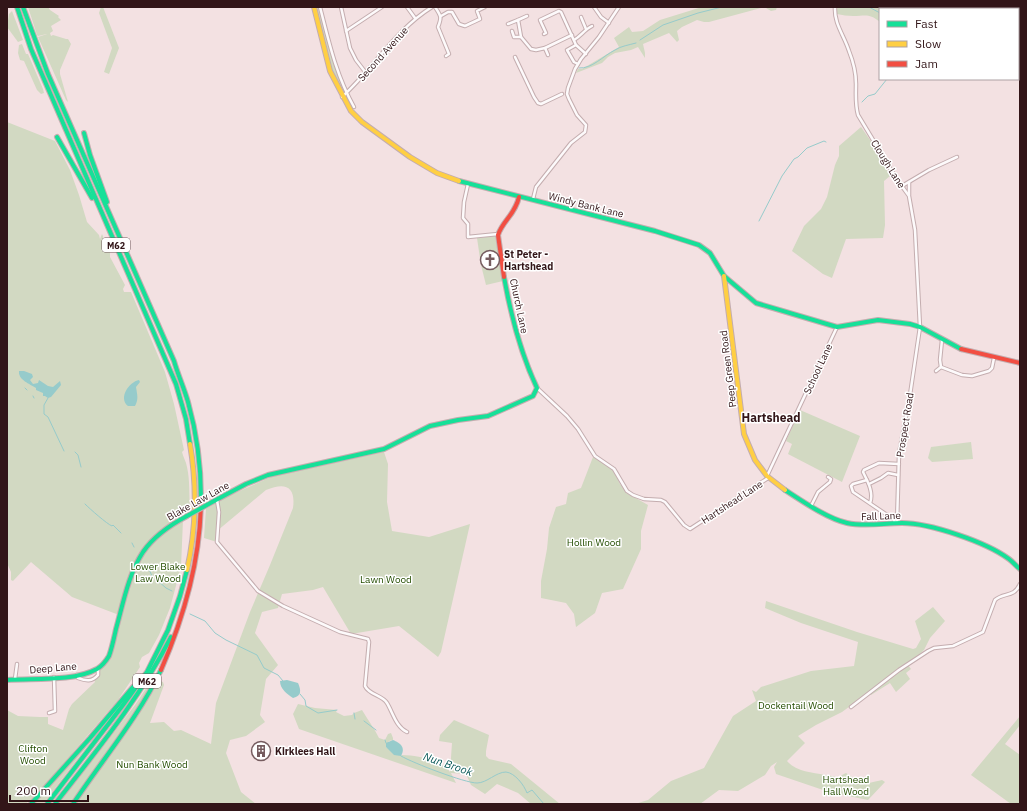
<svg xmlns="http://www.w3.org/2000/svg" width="1027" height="811" font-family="'IBM Plex Sans',sans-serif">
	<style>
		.green { fill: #d2d9c2 }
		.water { fill: #96cbcb }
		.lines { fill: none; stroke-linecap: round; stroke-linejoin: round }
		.stream { stroke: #96cbcb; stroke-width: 1 }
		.street-casing { stroke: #c4adaf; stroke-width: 4.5 }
		.fast-casing { stroke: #c4adaf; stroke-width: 6 }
		.slow-casing { stroke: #c4adaf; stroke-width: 6 }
		.jam-casing { stroke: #c4adaf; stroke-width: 6 }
		.street { stroke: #fdfafb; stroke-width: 2.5 }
		.fast { stroke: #16e098; stroke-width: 4 }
		.slow { stroke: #ffcf43; stroke-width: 4 }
		.jam { stroke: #f24e42; stroke-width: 4 }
		.fast-bridge-casing { stroke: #c4adaf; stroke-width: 6; stroke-linecap: butt }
		.fast-bridge { stroke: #16e098; stroke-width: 4 }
		.labels { text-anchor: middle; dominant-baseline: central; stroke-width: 3; stroke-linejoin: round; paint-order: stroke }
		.shield { fill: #fff; stroke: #705b5d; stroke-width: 1 }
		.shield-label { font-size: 9px; font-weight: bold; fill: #321518 }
		.street-label { font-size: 10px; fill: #321518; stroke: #fff }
		.poi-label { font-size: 10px; font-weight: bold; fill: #321518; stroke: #fff; text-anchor: start }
		.park-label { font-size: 10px; fill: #244d00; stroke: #fff }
		.water-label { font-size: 11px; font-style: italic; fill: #035353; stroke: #fff }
		.quarter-label { font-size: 12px; font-weight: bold; fill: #321518; stroke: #fff }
	</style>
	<rect width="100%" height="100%" fill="#f3e1e2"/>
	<g class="green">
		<polygon points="28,7 48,7 50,10 59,16 58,17 61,20 51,26 53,31 50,33 51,36 53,35 66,39 68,39 71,44 60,70 60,74 68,102 66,100 38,37 47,34 38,36 37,35"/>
		<polygon points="101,7 103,7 119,48 109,74 104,72 112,48 99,13"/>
		<polygon points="314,7 320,7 332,55 346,93 342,97 336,84"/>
		<polygon points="702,7 777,7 776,10 771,11 766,8 761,8 709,22 704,22 697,20 682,27 677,31 679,40 677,42 669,33 643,44 645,53 645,58 638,47 631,50 615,53 608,57 602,63 576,73 578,69 582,69 619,47 614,38 629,27 632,32 643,31 660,20"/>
		<path d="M837 7H877L880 9V22C869 13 866 16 853 16 848 16 842 15 837 14Z"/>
		<polygon points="12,11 23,40 18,42 7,27 9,14"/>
		<polygon points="22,44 26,54 28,54 43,89 44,93 41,94 37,90 24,61 20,60 18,53 19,45"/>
		<path d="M7 122 55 141 70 170 79 195 87 222 99 235 100 239 102 234 110 252V257L125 285 123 289 124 292H131L165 372 174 404 184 450 182 452C183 457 186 461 187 467 190 480 189 495 190 509L185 513 183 512C174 525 159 532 149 544 133 563 127 592 119 615L72 597 31 562 13 581 11 580V572L7 563Z"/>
		<polygon points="861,127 875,147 890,176 884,181 885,225 883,238 846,239 832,278 823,274 792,251 804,226 821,209 827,197 835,165 839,156 839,146"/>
		<polygon points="495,236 503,281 486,285 481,265 477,238"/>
		<polygon points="800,410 860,436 842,482 788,454 792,444 786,441"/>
		<polygon points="971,442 973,459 932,462 928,458 931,447"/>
		<path d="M384 452 388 464 387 502 392 531 429 537 470 524 441 652 438 657 399 626 351 634 323 587 313 590 282 594 278 608 262 612 255 633 278 665 266 679 260 715 265 722 246 736 230 740 226 753 241 792 256 804H76L160 681 163 682 164 685 150 723 164 722 174 731 181 730 211 744 216 703 250 612 270 565 293 508C296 486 285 482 266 490L217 531V542L204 538 206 509 226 497 271 477Z"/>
		<polygon points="593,457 609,466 615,473 620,484 627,493 648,505 641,531 641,549 623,589 602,593 595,613 576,627 574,614 566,603 541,598 541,581 547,549 549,528 556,507 566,504 568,493 581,488"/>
		<path d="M183 520 181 567 170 608 159 635 149 653 142 657 139 663 140 667 118 700 33 799 25 804H7V710L18 716 40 717H48V724L63 730 69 709 72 704 95 682 94 679 98 675 99 668 109 658 113 649C130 597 128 548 183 520Z"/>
		<path d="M766 601 857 632 913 649 916 648 921 639 915 621 933 607 945 621 930 638 924 650 917 657V660L908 665 911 669 906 673 910 679 896 692 890 683 871 695 868 693 842 712 816 725 798 736 805 743 787 761C796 772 812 772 825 775 829 775 834 777 838 777 841 776 843 774 846 773 864 785 861 785 882 780L885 782 868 800 829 792 776 774 774 767 777 762 771 766 765 775 738 791 719 790 700 804H635L648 800 671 781 704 768 733 716 756 701 752 690 756 692 761 687 811 671 854 666 858 642 801 623 765 608Z"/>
		<polygon points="156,673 141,703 70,804 59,804 135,705"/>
		<path d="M298 704 315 708 337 710 336 712 344 716 352 715 354 713 362 710C368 720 374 728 379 738L385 740 388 734 391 733 393 738V740L389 741 386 747 401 756 402 755C416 755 443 760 450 772L452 743 439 741 440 735 454 720 489 735 486 751V756L489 759 511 764 560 804H531L518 793 497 784 485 794 471 785 466 774 451 773 456 783 299 729 293 714Z"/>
		<polygon points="110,716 43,804 33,804"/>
		<polygon points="1020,716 1020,725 1005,744 1020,755 1020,804 1011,804 971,775"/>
	</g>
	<g class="water">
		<path d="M19 371H24L32 374 33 377 30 380 33 384 38 383 39 380 48 386 53 387 60 381 61 385 51 397 48 398 45 396H43V393L36 390V388C30 384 18 380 19 371Z"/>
		<path d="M139 380 140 382 136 387C137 394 139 399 135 406H128C118 398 129 382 139 380Z"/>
		<path d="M287 680 298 683C301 690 302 696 293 698 287 694 280 689 280 681Z"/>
		<path d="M393 740C400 743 406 747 401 756L394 755 386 747V743Z"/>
	</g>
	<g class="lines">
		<g class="stream">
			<polyline points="869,7 880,13"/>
			<polyline points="982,9 984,7"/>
			<polyline points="640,40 663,25 698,13 722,7"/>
			<path d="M579 68C592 69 603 56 615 50 621 46 629 45 636 43"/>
			<polyline points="862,102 868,96 875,94 887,79"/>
			<polyline points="759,221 782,176 794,159 798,157 807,148 824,141 826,142"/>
			<polyline points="25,388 27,390"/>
			<polyline points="33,396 34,398"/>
			<polyline points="48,398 44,405 44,414 48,417 64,451"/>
			<polyline points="75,452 78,455 81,467"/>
			<path d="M85 504C90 509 107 524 112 526L113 525 121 533"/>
			<polyline points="132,543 134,547"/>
			<polyline points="148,567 152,576"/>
			<polyline points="157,580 166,588 172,591"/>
			<polyline points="190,614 205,621 215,633 226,640 257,655 264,668 278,675 283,681"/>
			<polyline points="300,694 305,700 306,706 318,713 337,710"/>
			<polyline points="354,713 355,719"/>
			<polyline points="364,721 376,730"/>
			<polyline points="385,740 386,743"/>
			<path d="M401 756C413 763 465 783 477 783 487 783 496 772 506 772 515 773 524 785 527 793L532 790 544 804"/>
		</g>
		<defs>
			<g id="street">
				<path d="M320 7C329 42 336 75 354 107"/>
				<polyline points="341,7 350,48 356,60 366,73"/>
				<polyline points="407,7 415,18"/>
				<path d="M435 7C441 16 442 17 438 27L449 54 446 56"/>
				<polyline points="594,7 601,17 609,23"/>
				<path d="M835 7C834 24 844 35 849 51 853 61 856 73 856 84 856 95 855 104 858 115L896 178 909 196 915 230 920 327 910 395 899 454 897 523"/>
				<polyline points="441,16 448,12 452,12 459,24 465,26 480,19 477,11 485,7"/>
				<polyline points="581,17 586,29"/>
				<polyline points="518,20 527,16"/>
				<polyline points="508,24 518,20 521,37 531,49 536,50 545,48 572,35"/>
				<polyline points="346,31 382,7"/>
				<polyline points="512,31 514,37 521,37"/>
				<polyline points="544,34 546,33 540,20 559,11 561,12 576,45"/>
				<path d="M574 40C581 36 584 30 592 26"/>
				<polyline points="545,48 548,55"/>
				<polyline points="515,57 534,97 538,103 541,104 562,94"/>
				<polyline points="578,64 574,62 567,50 576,45 586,54"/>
				<path d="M342 97C374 68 395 30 432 7"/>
				<polyline points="909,182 909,195"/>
				<polyline points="468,184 464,202 463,218 468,224 468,237 498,234"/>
				<polyline points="902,186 929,170 957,157"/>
				<polyline points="533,199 536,187 571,143 585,132 586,125 577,115 569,99 567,94 568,88 575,69 581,59 599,37 619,7"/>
				<polyline points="941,367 962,375 972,376 989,371 992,368 994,358"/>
				<polyline points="936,371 941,367 940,360 942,340"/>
				<polyline points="537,388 567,416 578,429 595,456 614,469 627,491 633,495 644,499 661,500 665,502 684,525 690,529 768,478"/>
				<polyline points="767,476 837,327"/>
				<polyline points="867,480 853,484 851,486 853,492 893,519 896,523"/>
				<polyline points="869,484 881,478 888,473 898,475"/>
				<path d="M217 500 219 512 217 542 258 591 283 606 340 632 368 639 369 642 365 686C369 695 382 695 387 703 393 713 396 727 407 732"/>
				<path d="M870 503C874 493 868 482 863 472L864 470 879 463 899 464"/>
				<polyline points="811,506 818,492 830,482 831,479 828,477"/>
				<path d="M77 675 78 678C86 681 92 682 98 675V669"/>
				<polyline points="15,679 17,664"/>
				<path d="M851 707 899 670 928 651 934 648 953 646 983 632 995 600C1004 592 1014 598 1020 584"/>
				<polyline points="49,713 55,711 54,677"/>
			</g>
			<g id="fast">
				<polyline points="17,7 31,49 176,384 186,419 190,444"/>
				<path d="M23 7 48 74 174 361C178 375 184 388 188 402 197 434 201 466 201 498"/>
				<polyline points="84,133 90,155 107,202"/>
				<polyline points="57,137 92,198"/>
				<polyline points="459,181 655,231 699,245 710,253 724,276 756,303 837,327 878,320 910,324 920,327 961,349"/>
				<path d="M785 490C802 501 828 519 847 523 865 527 884 523 902 523 930 523 986 542 1009 559 1013 562 1016 566 1020 569"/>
				<path d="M214 501 246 484 268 475 384 449 430 426 458 420 488 416 533 396 537 388C520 352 511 316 504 277"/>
				<path d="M7 680C34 678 73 682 97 669 102 666 106 661 109 656 112 648 114 638 116 629 123 604 128 575 143 552 154 536 170 525 187 516"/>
				<polyline points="31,804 90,738 133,687"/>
				<polyline points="47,804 123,705 147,672 168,630 180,596 187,570"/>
				<path d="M55 804C97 750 140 698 171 637"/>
				<path d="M73 804C102 760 138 718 161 670"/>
			</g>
			<g id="slow">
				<polyline points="314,7 330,71 351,111 362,122 410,157 437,173 459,181"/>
				<polyline points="724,276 744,434 755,460 767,476 785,490"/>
				<path d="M187 570C196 530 197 485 190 444"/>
			</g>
			<g id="jam">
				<path d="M504 277 498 235C503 220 515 215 519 197"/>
				<polyline points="961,349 1020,363"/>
				<path d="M161 670C184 617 201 557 201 498"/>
			</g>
		</defs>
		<use href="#street" class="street-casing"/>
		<use href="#fast" class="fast-casing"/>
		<use href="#slow" class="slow-casing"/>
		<use href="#jam" class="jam-casing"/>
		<use href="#street" class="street"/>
		<use href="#fast" class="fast"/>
		<use href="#slow" class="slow"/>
		<use href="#jam" class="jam"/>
		<defs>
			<polyline id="fast-bridge" points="187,516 214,501"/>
		</defs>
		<use href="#fast-bridge" class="fast-bridge-casing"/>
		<use href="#fast-bridge" class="fast-bridge"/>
	</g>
	<defs>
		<symbol id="church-ring" viewBox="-11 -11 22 22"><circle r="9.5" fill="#fff" stroke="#765c5f" stroke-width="1.5"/><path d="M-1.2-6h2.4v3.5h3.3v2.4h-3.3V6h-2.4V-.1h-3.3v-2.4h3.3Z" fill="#765c5f"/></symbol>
		<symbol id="building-ring" viewBox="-11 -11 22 22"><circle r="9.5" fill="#fff" stroke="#765c5f" stroke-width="1.5"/><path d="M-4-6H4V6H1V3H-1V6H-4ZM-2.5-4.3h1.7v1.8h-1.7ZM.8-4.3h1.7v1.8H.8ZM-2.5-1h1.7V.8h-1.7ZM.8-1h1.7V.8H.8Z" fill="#765c5f"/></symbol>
	</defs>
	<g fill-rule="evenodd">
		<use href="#church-ring" x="479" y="249" width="22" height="22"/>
		<use href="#building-ring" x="250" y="740" width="22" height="22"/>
	</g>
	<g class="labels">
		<g class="shield">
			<rect x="102" y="238" width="28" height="14" rx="3"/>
			<rect x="133" y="674" width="28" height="14" rx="3"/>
		</g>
		<g class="shield-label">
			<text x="116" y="245">M62</text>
			<text x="147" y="681">M62</text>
		</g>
		<g class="street-label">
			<text transform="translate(383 54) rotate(-48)">Second Avenue</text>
			<text transform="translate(888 164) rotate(58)">Clough Lane</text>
			<text transform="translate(586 205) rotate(14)">Windy Bank Lane</text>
			<text transform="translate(519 306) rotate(78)">Church Lane</text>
			<text transform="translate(728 369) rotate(-97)">Peep Green Road</text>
			<text transform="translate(818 369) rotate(-65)">School Lane</text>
			<text transform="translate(905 425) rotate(-81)">Prospect Road</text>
			<text transform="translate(198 501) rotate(-29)">Blake Law Lane</text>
			<text transform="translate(732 502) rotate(-33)">Hartshead Lane</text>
			<text transform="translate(881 516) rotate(-2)">Fall Lane</text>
			<text transform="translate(53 668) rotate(-5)">Deep Lane</text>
		</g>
		<g class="poi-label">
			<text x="504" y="254">St Peter -<tspan x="504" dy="12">Hartshead</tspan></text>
			<text x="275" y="751">Kirklees Hall</text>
		</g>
		<g class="park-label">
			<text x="594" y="542">Hollin Wood</text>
			<text x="158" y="566">Lower Blake<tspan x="158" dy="12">Law Wood</tspan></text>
			<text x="386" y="579">Lawn Wood</text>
			<text x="796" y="705">Dockentail Wood</text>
			<text x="33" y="748">Clifton<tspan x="33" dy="12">Wood</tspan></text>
			<text x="152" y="764">Nun Bank Wood</text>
			<text x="846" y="779">Hartshead<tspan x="846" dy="12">Hall Wood</tspan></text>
		</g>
		<g class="water-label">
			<text transform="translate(448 764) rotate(19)">Nun Brook</text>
		</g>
		<g class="quarter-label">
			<text x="771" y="417">Hartshead</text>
		</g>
	</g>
	<rect width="1027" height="811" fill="none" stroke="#321518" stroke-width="16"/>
	<rect x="879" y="8" width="140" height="72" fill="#ffffff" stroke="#ada1a3"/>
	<rect x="887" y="21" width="20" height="6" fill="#16e098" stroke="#ada1a3"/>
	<text x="915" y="28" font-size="12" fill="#321518">Fast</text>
	<rect x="887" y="41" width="20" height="6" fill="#ffcf43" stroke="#ada1a3"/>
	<text x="915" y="48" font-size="12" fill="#321518">Slow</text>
	<rect x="887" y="61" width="20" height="6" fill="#f24e42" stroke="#ada1a3"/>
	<text x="915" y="68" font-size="12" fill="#321518">Jam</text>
	<path d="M10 795v6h78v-6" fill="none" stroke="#321518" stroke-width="2"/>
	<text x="16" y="795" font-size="12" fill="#321518" stroke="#ffffff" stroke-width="3" paint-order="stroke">200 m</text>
</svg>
